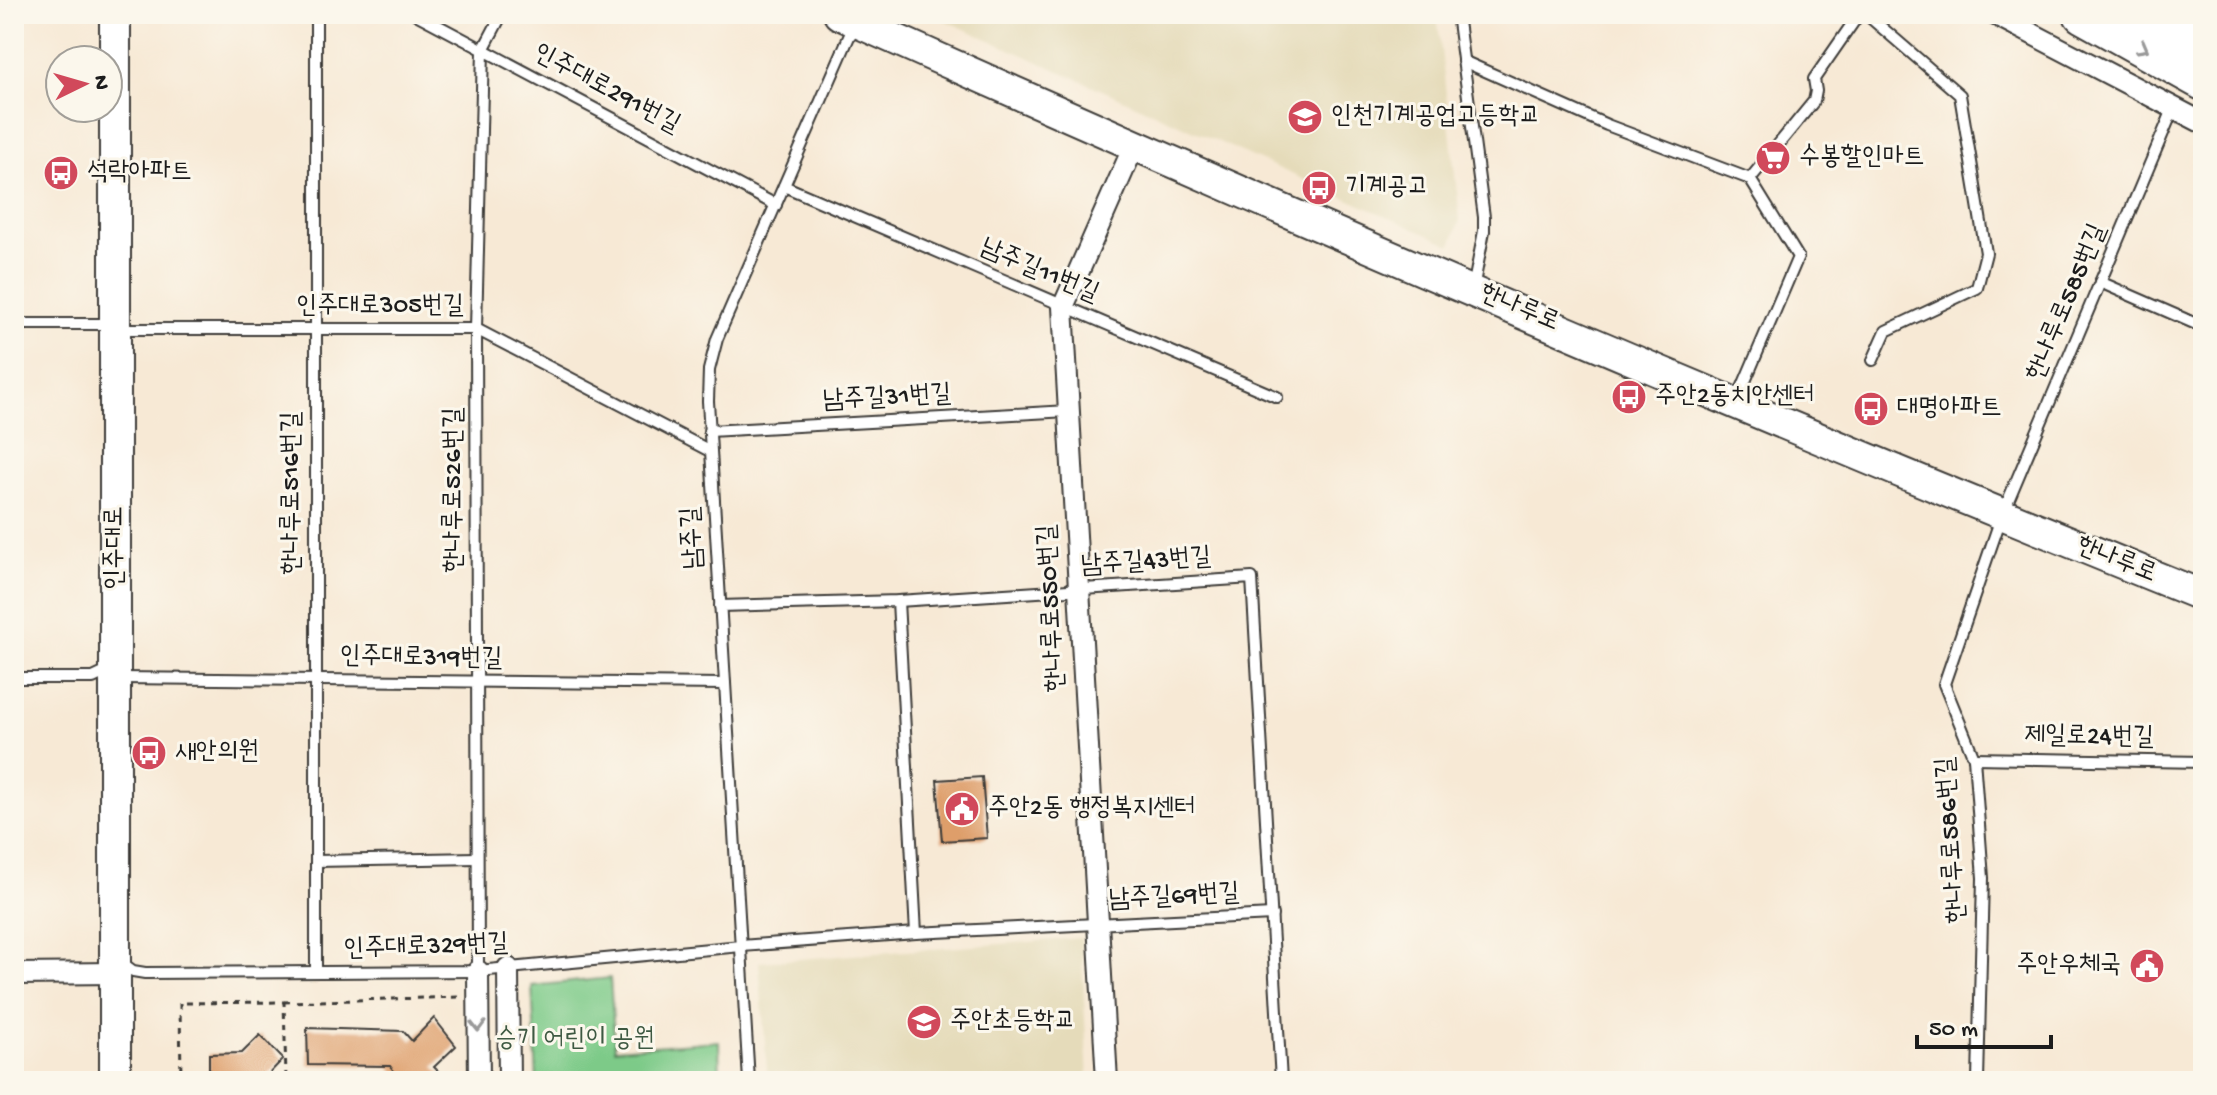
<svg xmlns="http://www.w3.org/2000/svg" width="2217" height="1095" font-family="'Gochi Hand','Poor Story',sans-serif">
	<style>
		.built { fill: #e5dbba }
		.green { fill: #7dca88; stroke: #4c7352; stroke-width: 2 }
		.building { fill: #de9e6b }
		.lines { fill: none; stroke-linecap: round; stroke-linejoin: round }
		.lane-casing { stroke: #3d3b38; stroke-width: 14 }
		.street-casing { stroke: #3d3b38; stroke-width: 24 }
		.secondary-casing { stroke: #3d3b38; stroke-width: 34 }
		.highway-casing { stroke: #3d3b38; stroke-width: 42 }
		.path { stroke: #3d3b38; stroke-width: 3; stroke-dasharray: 6 6; stroke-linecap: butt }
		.lane { stroke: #fff; stroke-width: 10 }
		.street { stroke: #fff; stroke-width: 20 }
		.secondary { stroke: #fff; stroke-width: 30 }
		.highway { stroke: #fff; stroke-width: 38 }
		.oneway { stroke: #999 }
		.labels { text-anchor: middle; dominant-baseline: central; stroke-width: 6; stroke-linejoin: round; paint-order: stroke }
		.street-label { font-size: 26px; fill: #1c1c1c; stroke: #fbf7ec }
		.poi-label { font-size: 26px; fill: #1c1c1c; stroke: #fbf7ec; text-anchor: start }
		.park-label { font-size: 26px; fill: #3e5942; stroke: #fbf7ec }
	</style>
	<rect width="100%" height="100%" fill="#fbf7ec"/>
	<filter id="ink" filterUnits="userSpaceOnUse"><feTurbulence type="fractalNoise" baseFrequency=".0125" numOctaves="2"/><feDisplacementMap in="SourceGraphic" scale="16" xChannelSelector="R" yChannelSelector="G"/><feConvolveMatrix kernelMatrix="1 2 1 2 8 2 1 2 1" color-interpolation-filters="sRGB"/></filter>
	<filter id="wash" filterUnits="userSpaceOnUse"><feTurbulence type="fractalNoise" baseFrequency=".006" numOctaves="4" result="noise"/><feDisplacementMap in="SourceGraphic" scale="32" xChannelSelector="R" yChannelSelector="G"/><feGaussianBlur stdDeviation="1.8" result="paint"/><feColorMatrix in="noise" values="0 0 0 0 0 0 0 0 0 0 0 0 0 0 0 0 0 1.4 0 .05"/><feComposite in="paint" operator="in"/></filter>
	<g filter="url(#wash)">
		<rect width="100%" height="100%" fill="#f7e9d5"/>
		<g class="built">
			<polygon points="931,14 1437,14 1460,220 1451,245"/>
			<polygon points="1081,938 1088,1081 768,1081 759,962"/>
		</g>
		<polygon class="green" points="610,978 615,1049 719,1041 720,1081 537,1081 532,986"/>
		<g id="blocks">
			<g class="building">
				<polygon points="982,777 987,838 942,841 937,780"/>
				<polygon points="434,1018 456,1046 434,1067 442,1075 442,1081 402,1081 390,1066 308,1065 307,1028 403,1031 412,1041"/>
				<polygon points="260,1035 283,1059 262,1081 209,1081 209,1054 242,1053"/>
			</g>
		</g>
	</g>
	<g filter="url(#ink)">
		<use href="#blocks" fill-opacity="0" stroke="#3d3b38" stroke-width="2"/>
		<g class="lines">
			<defs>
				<g id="lane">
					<polyline points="316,14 316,972"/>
					<polyline points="416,14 776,205"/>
					<polyline points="1457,14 1484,217 1484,231 1473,289"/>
					<polyline points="1866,14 1960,95 1986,253 1977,288 1886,331 1873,360"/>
					<polyline points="1463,61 1607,125 1750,179 1798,257 1737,400"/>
					<polyline points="1750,179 1814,101 1816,91 1814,79 1859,14"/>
					<polyline points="784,186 1277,397"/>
					<polyline points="2100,282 2203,327"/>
					<polyline points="14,324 114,324"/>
					<polyline points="118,329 476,329 710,451"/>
					<polyline points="709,431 1068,411"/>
					<polyline points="898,601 916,933"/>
					<polyline points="720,606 898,601 1252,578 1281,1081"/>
					<polyline points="14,678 93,678 112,669"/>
					<polyline points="119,678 725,684"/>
					<polyline points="1974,758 2203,762"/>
					<polyline points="316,861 477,858"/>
					<polyline points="121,962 133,971 145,973 478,971 741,946 916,933 1272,915"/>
					<polyline points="478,971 476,329 483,50 502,14"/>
					<polyline points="749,1081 708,401 709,370 717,339 855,23"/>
					<polyline points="1978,1081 1983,878 1974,758 1944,684 2002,515 2174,107"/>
				</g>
				<g id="street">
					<polyline points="1994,14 2203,123"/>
					<polyline points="508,968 509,1081"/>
					<polyline points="478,971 479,1081"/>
					<polyline points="14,974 117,973"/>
					<polyline points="1107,1081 1063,307 1134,146"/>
				</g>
				<g id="secondary">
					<path d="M839 14C1290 216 1745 411 2203 596"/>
					<polyline points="115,1081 115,14"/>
				</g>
				<g id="highway">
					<polyline points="2083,14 2203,81"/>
					<polyline points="2148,14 2203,45"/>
				</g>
			</defs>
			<use href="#lane" class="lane-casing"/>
			<use href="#street" class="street-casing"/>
			<use href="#secondary" class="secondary-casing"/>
			<use href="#highway" class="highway-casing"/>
			<g class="path">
				<polyline points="284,1002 460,997"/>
				<polyline points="181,1081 180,1003 284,1002 286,1078"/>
				<polyline points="286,1081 286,1078 377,1078 377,1081"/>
			</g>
			<use href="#lane" class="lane"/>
			<use href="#street" class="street"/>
			<use href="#secondary" class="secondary"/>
			<use href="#highway" class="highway"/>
		</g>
		<defs><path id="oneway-chevron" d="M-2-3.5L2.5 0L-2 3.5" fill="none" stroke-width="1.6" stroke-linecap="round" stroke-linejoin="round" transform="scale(2)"/></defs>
		<g class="oneway">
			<use href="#oneway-chevron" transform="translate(2143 48) rotate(29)"/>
			<use href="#oneway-chevron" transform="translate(478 1026) rotate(89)"/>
		</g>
	</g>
	<defs>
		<symbol id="school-disc" viewBox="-11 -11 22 22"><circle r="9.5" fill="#d1495b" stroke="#fbf7ec"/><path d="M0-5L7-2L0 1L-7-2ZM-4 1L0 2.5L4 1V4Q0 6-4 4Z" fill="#fff"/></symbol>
		<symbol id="supermarket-disc" viewBox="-11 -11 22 22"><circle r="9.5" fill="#d1495b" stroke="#fbf7ec"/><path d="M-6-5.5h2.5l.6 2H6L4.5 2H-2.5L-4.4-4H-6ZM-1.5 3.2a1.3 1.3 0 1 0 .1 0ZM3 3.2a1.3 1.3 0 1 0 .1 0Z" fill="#fff"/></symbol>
		<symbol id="bus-disc" viewBox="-11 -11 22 22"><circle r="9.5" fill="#d1495b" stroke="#fbf7ec"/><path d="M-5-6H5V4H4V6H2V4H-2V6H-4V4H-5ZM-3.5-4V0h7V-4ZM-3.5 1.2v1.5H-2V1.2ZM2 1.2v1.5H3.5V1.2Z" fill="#fff"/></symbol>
		<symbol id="civic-disc" viewBox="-11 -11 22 22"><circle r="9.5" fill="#d1495b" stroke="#fbf7ec"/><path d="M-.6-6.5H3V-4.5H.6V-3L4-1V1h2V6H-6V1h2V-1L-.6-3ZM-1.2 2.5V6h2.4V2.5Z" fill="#fff"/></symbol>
	</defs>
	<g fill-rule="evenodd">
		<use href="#school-disc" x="1285" y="97" width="40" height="40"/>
		<use href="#supermarket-disc" x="1753" y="138" width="40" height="40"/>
		<use href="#bus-disc" x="41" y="153" width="40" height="40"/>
		<use href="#bus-disc" x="1299" y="168" width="40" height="40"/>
		<use href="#bus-disc" x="1609" y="377" width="40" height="40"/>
		<use href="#bus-disc" x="1851" y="389" width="40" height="40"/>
		<use href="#bus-disc" x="129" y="733" width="40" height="40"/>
		<use href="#civic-disc" x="942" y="789" width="40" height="40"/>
		<use href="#civic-disc" x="2127" y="946" width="40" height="40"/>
		<use href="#school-disc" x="904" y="1002" width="40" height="40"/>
	</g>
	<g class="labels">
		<g class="street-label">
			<text transform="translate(606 90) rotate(28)">인주대로291번길</text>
			<text transform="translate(1039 272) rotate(23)">남주길11번길</text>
			<text transform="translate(2068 303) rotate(-67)">한나루로585번길</text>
			<text x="380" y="307">인주대로305번길</text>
			<text transform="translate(1519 309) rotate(23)">한나루로</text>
			<text transform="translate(887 399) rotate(-3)">남주길31번길</text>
			<text transform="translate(455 490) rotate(-90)">한나루로526번길</text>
			<text transform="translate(293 493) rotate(-90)">한나루로516번길</text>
			<text transform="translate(694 538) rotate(-93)">남주길</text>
			<text transform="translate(116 548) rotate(-90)">인주대로</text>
			<text transform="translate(2116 561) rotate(22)">한나루로</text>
			<text transform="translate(1146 563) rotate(-4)">남주길43번길</text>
			<text transform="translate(1053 608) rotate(-93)">한나루로550번길</text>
			<text transform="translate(421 659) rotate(1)">인주대로319번길</text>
			<text transform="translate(2089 738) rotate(1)">제일로24번길</text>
			<text transform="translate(1953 840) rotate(-94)">한나루로586번길</text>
			<text transform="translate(1174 898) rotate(-3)">남주길69번길</text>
			<text transform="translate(426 948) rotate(-2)">인주대로329번길</text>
		</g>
		<g class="poi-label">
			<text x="1331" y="117">인천기계공업고등학교</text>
			<text x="1799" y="158">수봉할인마트</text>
			<text x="87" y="173">석락아파트</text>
			<text x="1345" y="188">기계공고</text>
			<text x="1655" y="397">주안2동치안센터</text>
			<text x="1897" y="409">대명아파트</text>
			<text x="175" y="753">새안의원</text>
			<text x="988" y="809">주안2동 행정복지센터</text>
			<text x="2121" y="966" text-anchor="end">주안우체국</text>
			<text x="950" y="1022">주안초등학교</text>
		</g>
		<g class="park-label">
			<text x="575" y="1040">승기 어린이 공원</text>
		</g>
	</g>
	<rect width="2217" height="1095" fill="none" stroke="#fbf7ec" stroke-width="48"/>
	<g transform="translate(84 84) rotate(85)"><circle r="38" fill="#fbf7ec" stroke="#a29f99" stroke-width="2"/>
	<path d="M0-6L14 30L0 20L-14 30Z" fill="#d1495b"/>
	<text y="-12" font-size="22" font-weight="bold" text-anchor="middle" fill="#1c1c1c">N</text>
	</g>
	<path d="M1917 1035v12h134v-12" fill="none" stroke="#1c1c1c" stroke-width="4"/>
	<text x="1929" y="1035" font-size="24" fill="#1c1c1c" stroke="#fbf7ec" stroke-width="6" paint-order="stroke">50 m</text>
</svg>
